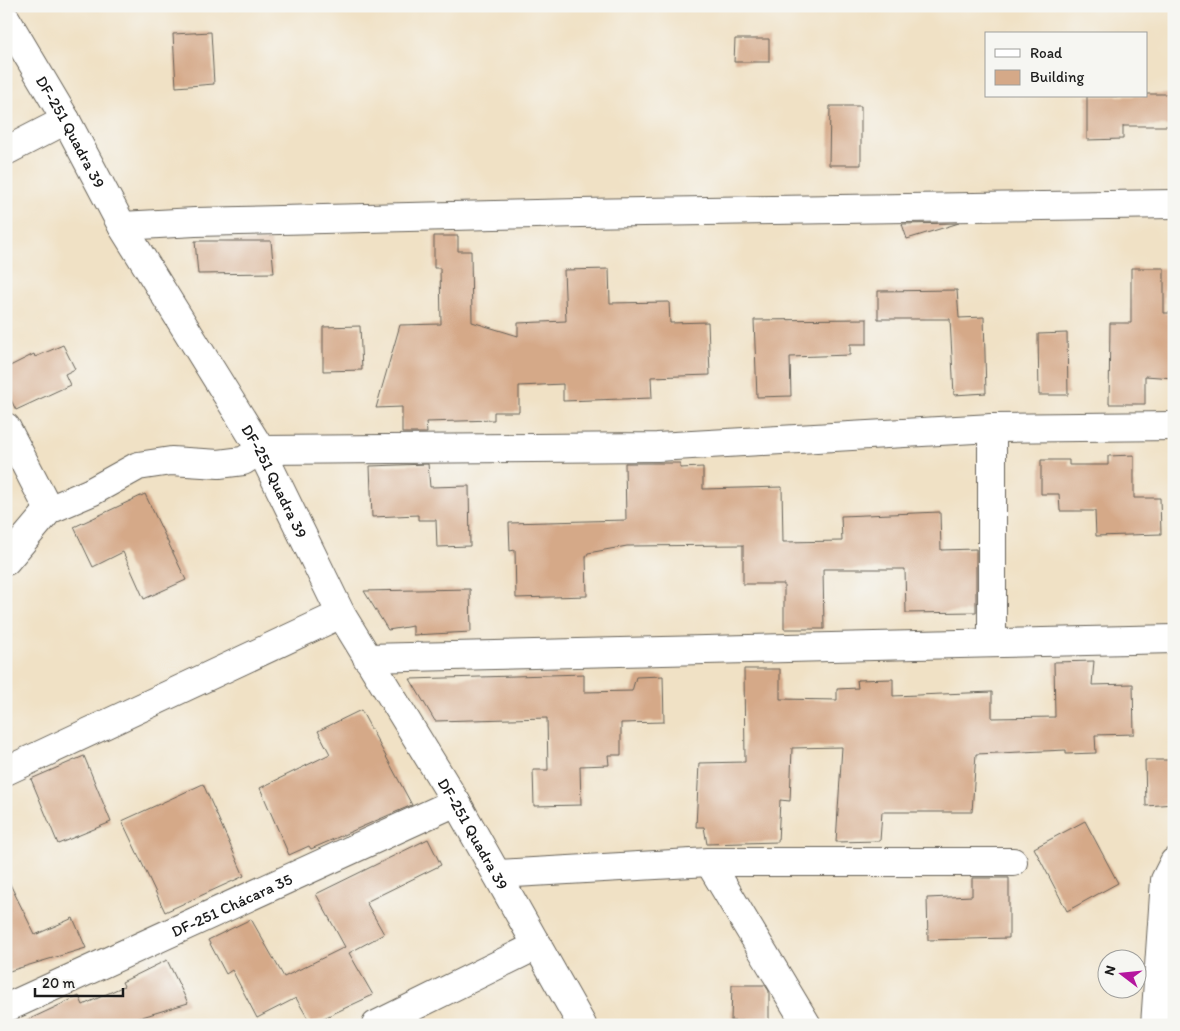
<svg xmlns="http://www.w3.org/2000/svg" width="1180" height="1031" font-family="Itim,sans-serif">
	<style>
		.building { fill: #d5a988 }
		.lines { fill: none; stroke-linecap: round; stroke-linejoin: round }
		.minor-casing { stroke: #666157; stroke-width: 30 }
		.minor { stroke: #fff; stroke-width: 28 }
		.labels { text-anchor: middle; dominant-baseline: central; stroke-width: 4.5; stroke-linejoin: round; paint-order: stroke }
		.street-label { font-size: 16px; fill: #1c1c1c; stroke: #f6f6f2 }
	</style>
	<rect width="100%" height="100%" fill="#f6f6f2"/>
	<filter id="ink" filterUnits="userSpaceOnUse"><feTurbulence type="fractalNoise" baseFrequency=".02" numOctaves="2"/><feDisplacementMap in="SourceGraphic" scale="10" xChannelSelector="R" yChannelSelector="G"/><feConvolveMatrix kernelMatrix="1 2 1 2 8 2 1 2 1" color-interpolation-filters="sRGB"/></filter>
	<filter id="wash" filterUnits="userSpaceOnUse"><feTurbulence type="fractalNoise" baseFrequency=".0096" numOctaves="4" result="noise"/><feDisplacementMap in="SourceGraphic" scale="20" xChannelSelector="R" yChannelSelector="G"/><feGaussianBlur stdDeviation="1.12" result="paint"/><feColorMatrix in="noise" values="0 0 0 0 0 0 0 0 0 0 0 0 0 0 0 0 0 1.4 0 .05"/><feComposite in="paint" operator="in"/></filter>
	<g filter="url(#wash)">
		<rect width="100%" height="100%" fill="#f0e1c5"/>
		<g id="blocks">
			<g class="building">
				<polygon points="211,32 214,84 176,87 173,34"/>
				<polygon points="735,39 769,39 769,62 734,62"/>
				<polygon points="1146,94 1171,94 1171,126 1123,126 1123,139 1087,140 1087,96 1146,96"/>
				<polygon points="830,106 861,106 861,165 829,165"/>
				<polygon points="959,223 907,239 902,224"/>
				<polygon points="434,236 458,236 458,251 471,251 472,322 518,336 518,323 566,321 564,270 609,269 610,303 669,302 670,323 708,322 710,375 651,377 652,398 563,401 563,384 519,386 519,412 494,412 494,420 426,422 427,433 402,433 402,407 376,408 400,325 441,324 440,268 434,268"/>
				<polygon points="195,241 271,241 274,273 198,274"/>
				<polygon points="1131,268 1164,268 1164,313 1174,313 1174,378 1145,376 1145,404 1109,404 1110,323 1131,323"/>
				<polygon points="957,290 959,318 984,317 986,393 954,395 950,319 878,319 878,291"/>
				<polygon points="867,319 867,344 850,344 850,355 790,357 791,396 757,397 754,320"/>
				<polygon points="360,326 362,370 323,371 323,327"/>
				<polygon points="1067,333 1068,395 1039,395 1038,334"/>
				<polygon points="63,345 75,369 65,374 70,385 16,410 6,390 6,368 34,354 35,357"/>
				<polygon points="1134,455 1134,498 1160,498 1161,534 1096,536 1095,511 1060,511 1059,494 1041,494 1041,460 1069,460 1069,465 1108,465 1108,456"/>
				<polygon points="625,463 680,463 680,468 703,467 703,489 782,487 783,542 842,541 841,516 940,512 941,550 976,549 976,612 906,613 905,569 823,569 824,629 784,629 784,584 743,584 743,545 627,546 588,553 586,557 587,596 516,598 515,550 510,551 509,523 626,520"/>
				<polygon points="428,464 430,487 469,486 470,546 437,547 436,520 418,520 418,515 372,517 370,466"/>
				<polygon points="145,494 186,580 144,599 123,552 93,567 74,527"/>
				<polygon points="470,589 471,632 413,635 413,626 388,630 364,591"/>
				<polygon points="1094,661 1092,685 1133,684 1134,734 1095,735 1096,753 1066,754 1066,750 976,754 972,812 882,812 880,841 836,842 842,747 792,748 790,801 780,800 778,842 707,844 704,827 696,827 699,763 745,762 744,669 780,669 780,699 837,700 837,689 858,688 857,680 893,679 893,696 992,692 992,718 1055,717 1054,662"/>
				<polygon points="584,674 584,692 632,691 636,677 663,676 664,722 621,723 621,755 608,755 609,765 580,766 581,805 534,806 533,770 548,770 547,718 435,721 410,679"/>
				<polygon points="361,710 412,805 311,849 309,846 289,855 260,788 330,754 318,731"/>
				<polygon points="84,756 111,822 58,844 31,779"/>
				<polygon points="1145,760 1174,760 1174,804 1146,806"/>
				<polygon points="203,784 244,876 165,912 122,821"/>
				<polygon points="1085,821 1118,883 1067,911 1034,848"/>
				<polygon points="428,839 441,865 366,902 384,934 349,953 373,995 311,1024 296,998 257,1018 232,970 226,974 208,940 251,919 284,977 345,947 316,894"/>
				<polygon points="6,876 35,935 73,918 86,948 6,972"/>
				<polygon points="972,878 1009,878 1009,938 928,940 927,898 972,896"/>
				<polygon points="167,960 188,1003 139,1018 125,1025 17,1025 79,996 83,1005 124,986 122,982"/>
				<polygon points="732,985 765,985 769,991 769,1021 731,1021"/>
			</g>
		</g>
	</g>
	<g filter="url(#ink)">
		<use href="#blocks" fill-opacity="0" stroke="#666157" stroke-width="1"/>
		<g class="lines">
			<defs>
				<g id="minor">
					<path id="s1" d="M6 19 66 120 122 226 261 450 341 614 456 802 582 1025"/>
					<polyline points="6,151 66,120"/>
					<polyline points="122,226 195,222 580,213 1174,204"/>
					<polyline points="6,427 49,510"/>
					<polyline points="992,428 992,642"/>
					<polyline points="6,561 49,510 91,492 138,466 171,461 219,464 243,461 261,450 657,447 992,428 1174,426"/>
					<polyline points="367,658 1174,639"/>
					<polyline points="6,771 341,614"/>
					<polyline points="709,862 807,1025"/>
					<polyline points="497,874 709,862 1013,862"/>
					<path id="s2" d="M6 1008 456 802"/>
					<polyline points="376,1025 538,945"/>
					<polyline points="1155,1025 1165,880 1174,862"/>
				</g>
			</defs>
			<use href="#minor" class="minor-casing"/>
			<use href="#minor" class="minor"/>
		</g>
	</g>
	<g class="labels">
		<g class="street-label">
			<text stroke="none"><textPath href="#s1" startOffset="130">DF-251 Quadra 39</textPath></text>
			<text stroke="none"><textPath href="#s1" startOffset="535">DF-251 Quadra 39</textPath></text>
			<text stroke="none"><textPath href="#s1" startOffset="940">DF-251 Quadra 39</textPath></text>
			<text stroke="none"><textPath href="#s2" startOffset="248">DF-251 Chácara 35</textPath></text>
		</g>
	</g>
	<rect width="1180" height="1031" fill="none" stroke="#f6f6f2" stroke-width="25"/>
	<rect x="985" y="32" width="162" height="65" fill="#f6f6f2" stroke="#9f9f9c"/>
	<rect x="995" y="49" width="25" height="8" fill="#ffffff" stroke="#9f9f9c"/>
	<text x="1030" y="58" font-size="15" fill="#1c1c1c">Road</text>
	<rect x="995" y="70" width="25" height="15" fill="#d5a988" stroke="#9f9f9c"/>
	<text x="1030" y="82" font-size="15" fill="#1c1c1c">Building</text>
	<g transform="translate(1122 974) rotate(286)"><circle r="24" fill="#f6f6f2" stroke="#9f9f9c"/>
	<path d="M0-4L9 19L0 12L-9 19Z" fill="#b5179e"/>
	<text y="-8" font-size="14" font-weight="bold" text-anchor="middle" fill="#1c1c1c">N</text>
	</g>
	<path d="M35 988v8h88v-8" fill="none" stroke="#1c1c1c" stroke-width="2.5"/>
	<text x="42" y="988" font-size="15" fill="#1c1c1c" stroke="#f6f6f2" stroke-width="4" paint-order="stroke">20 m</text>
</svg>
